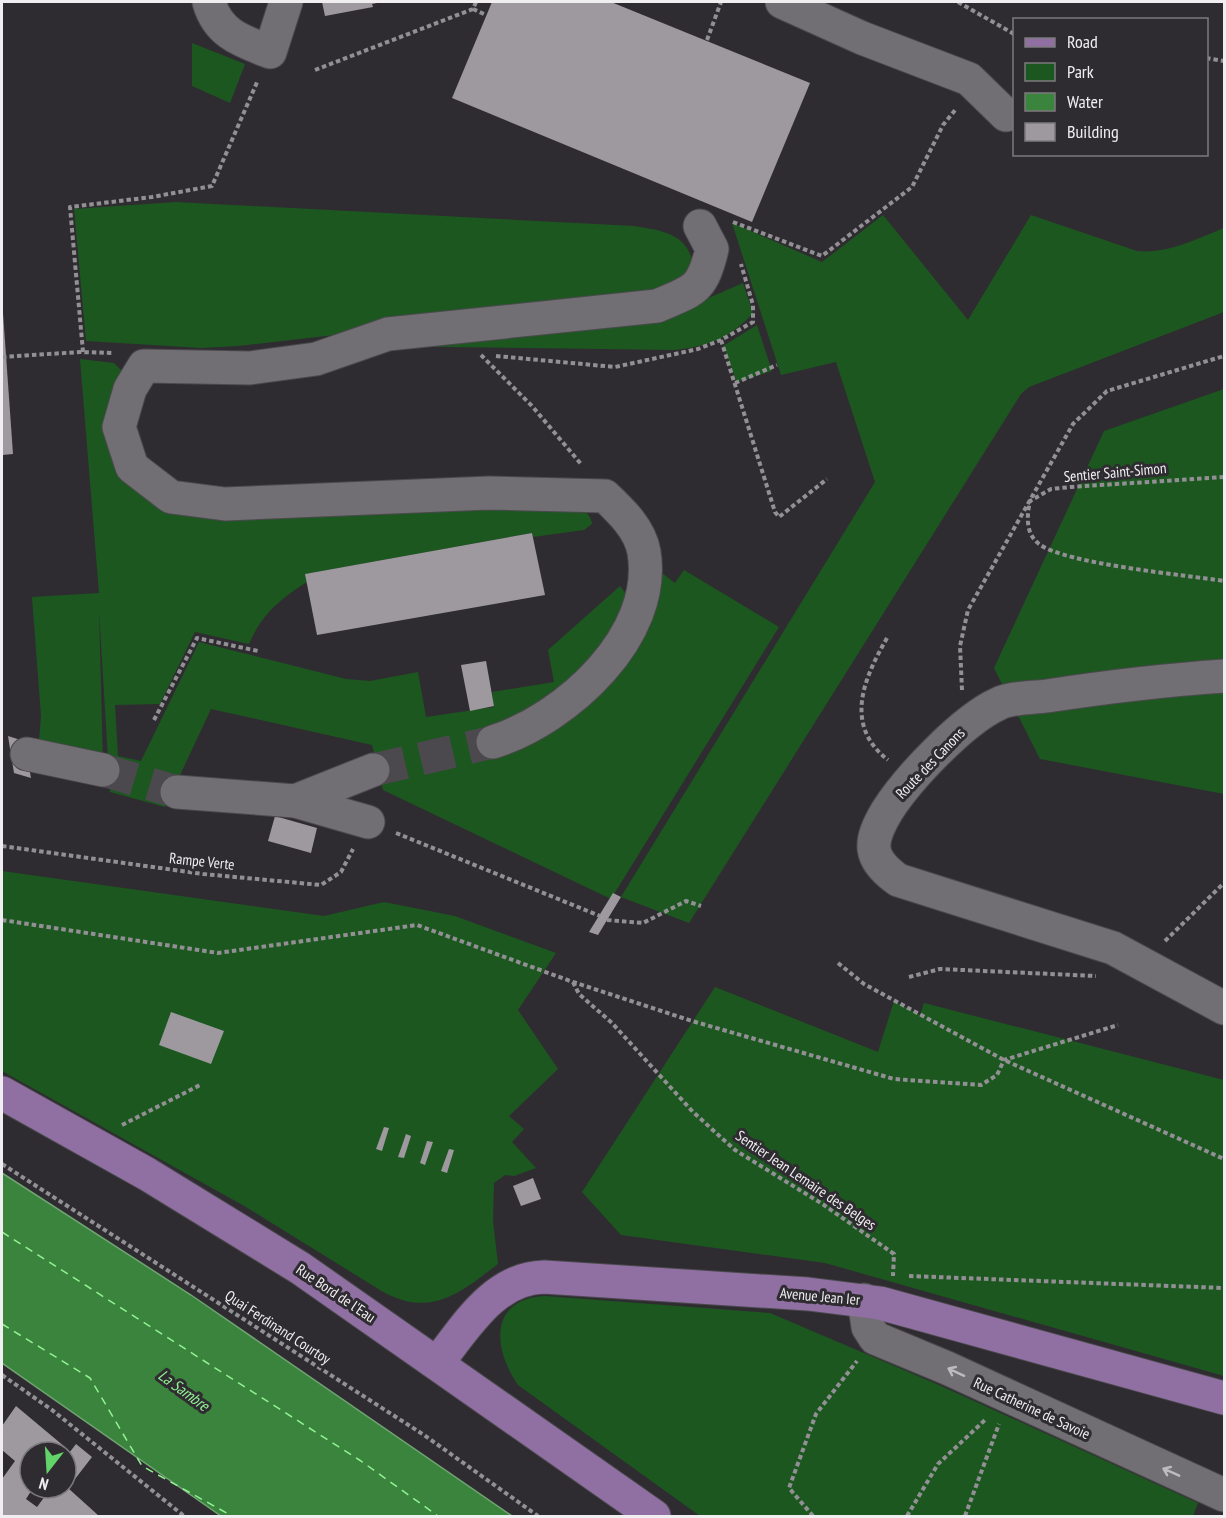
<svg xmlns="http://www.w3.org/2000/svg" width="1226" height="1518" font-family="'PT Sans Narrow',sans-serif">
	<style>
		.green { fill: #1c5720 }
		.water { fill: #3a843d; stroke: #71a473; stroke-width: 1.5 }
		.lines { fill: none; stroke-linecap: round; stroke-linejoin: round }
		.ferry { stroke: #92f293; stroke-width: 1.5; stroke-dasharray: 8 6; stroke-linecap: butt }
		.building { fill: #9d999f }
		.minor-tunnel { stroke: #4c494e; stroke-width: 33; stroke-dasharray: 33 16; stroke-linecap: butt }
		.minor-casing { stroke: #4b494d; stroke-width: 35 }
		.major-casing { stroke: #4b494d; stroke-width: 35 }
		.path { stroke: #929094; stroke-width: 4; stroke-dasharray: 4.5 3; stroke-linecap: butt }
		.minor { stroke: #716e74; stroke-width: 33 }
		.major { stroke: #9070a3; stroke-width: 33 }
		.oneway { stroke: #bdbbbf }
		.labels { text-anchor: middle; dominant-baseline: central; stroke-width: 6; stroke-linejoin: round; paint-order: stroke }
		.street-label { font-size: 15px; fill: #f0eef1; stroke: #2f2c31 }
		.water-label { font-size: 16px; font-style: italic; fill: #92f293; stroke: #2f2c31 }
	</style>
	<rect width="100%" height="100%" fill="#2f2c31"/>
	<g class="green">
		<polygon points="192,43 245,64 230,103 192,86"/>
		<path d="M176 202 634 226C658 230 684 232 692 259L682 287 404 327 238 346 202 348 86 341 74 209Z"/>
		<path d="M883 215 968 320 1031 215 1137 251C1168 254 1196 239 1224 228V312L1029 387 1021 394 689 923 621 897 875 482 836 362 781 375 732 223 822 262Z"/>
		<path d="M743 283 753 313C730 339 706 347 673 350L371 346 688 307Z"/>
		<polygon points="757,325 772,371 737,382 723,346"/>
		<path d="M80 359 114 363 124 373C124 387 115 402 113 417 104 490 153 509 216 513L558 504C571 506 590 507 592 524L584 530 533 537 532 533 306 574 307 582C280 599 262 614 249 644L195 632 160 704 115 705 118 756 141 761 199 642 346 679 370 681 418 672 426 717 494 707 492 692 554 682 548 650 620 586 629 598C617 623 604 648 587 670 563 699 524 717 491 733L495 753C578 729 641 655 658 570L675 583 684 570 779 627 611 899 383 790 372 745 211 709 165 807 110 792 99 610 103 762 39 740 41 716 32 597 99 593Z"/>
		<polygon points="1224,389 1224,794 1040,759 994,668 1104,431"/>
		<path d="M2 871 324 916 384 902 455 916 556 953 518 1010 558 1069 509 1116 524 1129 512 1142 536 1168 514 1176 505 1175 494 1183 493 1221 498 1264C459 1294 429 1319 380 1290L246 1207 2 1071Z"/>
		<polygon points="715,987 878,1052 894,1001 920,1015 924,1003 1224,1080 1224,1376 825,1263 621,1235 582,1192"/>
		<path d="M545 1296 770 1313 939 1385 1198 1503 1193 1516H700L518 1385C493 1349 488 1299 545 1296Z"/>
	</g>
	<polygon class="water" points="2,1173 191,1295 512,1516 221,1516 2,1363"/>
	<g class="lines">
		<g class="ferry">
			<polyline points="2,1232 361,1461 438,1516"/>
			<polyline points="2,1324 90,1378 142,1466 232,1516"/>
		</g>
	</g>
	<g class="building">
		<polygon points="322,2 377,2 377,3 372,4 373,7 325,16"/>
		<polygon points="492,2 611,2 810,83 752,222 452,98"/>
		<polygon points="2,299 13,454 2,455"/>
		<polygon points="532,533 545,595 317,635 305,574"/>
		<polygon points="486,661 494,706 470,711 461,665"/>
		<polygon points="8,736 24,741 31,778 14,773"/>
		<polygon points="275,816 317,828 311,853 268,841"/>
		<polygon points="613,893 621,897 598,935 589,932"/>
		<polygon points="171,1012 224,1031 211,1064 159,1045"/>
		<polygon points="384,1127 389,1128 382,1151 376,1149"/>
		<polygon points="406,1134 411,1136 404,1158 398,1157"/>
		<polygon points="427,1141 433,1142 425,1165 420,1163"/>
		<polygon points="449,1149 454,1150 447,1173 441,1171"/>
		<polygon points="533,1178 541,1199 521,1206 513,1186"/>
		<polygon points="16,1406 65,1447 61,1452 30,1452 30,1488 33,1488 26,1499 37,1507 51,1488 66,1488 66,1457 76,1444 92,1457 68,1488 99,1516 2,1516 2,1479 15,1461 2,1450 2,1426"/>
	</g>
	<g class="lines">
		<g class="minor-tunnel">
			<polyline points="103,770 177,792"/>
			<polyline points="373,770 493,742"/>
		</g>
		<defs>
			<g id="minor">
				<path d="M209 2C218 34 242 41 270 52L286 2"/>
				<polyline points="782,2 862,38 969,79 1006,115"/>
				<path d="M1224 676C1165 680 1106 687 1047 696 1032 698 1011 697 998 704 963 720 908 778 887 811 868 843 868 858 898 880L1113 948 1224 1008"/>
				<path d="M493 742C566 719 658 636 644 552 640 529 621 511 605 496L489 493 225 504 171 497 132 467 119 427 130 389 144 366 250 368 316 359 388 334 657 306C694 290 702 291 712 249L700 226"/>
				<polyline points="27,754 103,770"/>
				<polyline points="177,792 295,801 368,822"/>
				<polyline points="295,801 373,770"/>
				<polyline points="864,1300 868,1327 875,1338 947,1368 1224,1495"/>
			</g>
			<g id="major">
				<polyline points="2,1093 147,1174 300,1268 654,1516"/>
				<path d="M438 1362C466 1327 494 1278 544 1277L808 1294 880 1303 1224 1398"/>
			</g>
		</defs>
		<use href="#minor" class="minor-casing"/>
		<use href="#major" class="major-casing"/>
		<g class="path">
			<polyline points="958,2 1014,34"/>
			<polyline points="473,9 486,15"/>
			<polyline points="707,40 721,2"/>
			<polyline points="1206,58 1224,61"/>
			<polyline points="315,70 473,9 476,2"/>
			<polyline points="733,222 822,256 912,187 943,125 956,109"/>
			<polyline points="721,340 775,512 779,517 827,479"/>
			<polyline points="83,352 70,207 152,197 212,186 258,80"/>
			<polyline points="481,355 532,406 581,464"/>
			<polyline points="496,356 615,367 698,349 721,340 753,322 753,305 741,264"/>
			<polyline points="2,357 80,352 114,353"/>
			<polyline points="735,383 777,365"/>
			<path d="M1224 477 1071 487 1051 489 1030 501C1027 516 1025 533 1039 544 1065 564 1186 575 1224 581"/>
			<path d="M887 638C864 678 843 725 888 760"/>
			<polyline points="962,690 960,646 968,610 1073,424 1107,391 1224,356"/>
			<polyline points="154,720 197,638 258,651"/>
			<polyline points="396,833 600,916"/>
			<polyline points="2,846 203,874 321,885 341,872 353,849"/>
			<polyline points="2,920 218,953 417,925 573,982 692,1021 894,1079 981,1085 997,1075 1004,1060 1118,1025"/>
			<polyline points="607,920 643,923 686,901 701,906"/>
			<polyline points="1165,941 1224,883"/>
			<polyline points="838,963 864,984 1004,1060 1224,1159"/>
			<polyline points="909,977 940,969 1096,976"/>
			<polyline points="573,982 579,994 612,1023 693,1112 735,1150 824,1205 894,1254 893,1276"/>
			<polyline points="122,1125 202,1084"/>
			<polyline points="2,1164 424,1435 538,1516"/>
			<polyline points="909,1276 1224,1288"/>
			<polyline points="2,1375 52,1410 184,1516"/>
			<polyline points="813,1516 789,1488 816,1414 857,1361"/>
			<polyline points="907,1516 938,1464 985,1420"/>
			<polyline points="965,1516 999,1424"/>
		</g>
		<use href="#minor" class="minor"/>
		<use href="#major" class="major"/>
	</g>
	<defs><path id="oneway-shaft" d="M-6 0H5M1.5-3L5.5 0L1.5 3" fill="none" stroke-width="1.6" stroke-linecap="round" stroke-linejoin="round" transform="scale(1.5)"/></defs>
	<g class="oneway">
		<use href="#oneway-shaft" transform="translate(956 1372) rotate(-155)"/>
		<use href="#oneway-shaft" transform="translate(1171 1472) rotate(-156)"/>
	</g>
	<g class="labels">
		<g class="street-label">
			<text transform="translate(1115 472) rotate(-5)">Sentier Saint-Simon</text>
			<text transform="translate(930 763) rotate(-46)">Route des Canons</text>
			<text transform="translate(202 861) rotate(6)">Rampe Verte</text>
			<text transform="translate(806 1180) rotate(34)">Sentier Jean Lemaire des Belges</text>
			<text transform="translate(336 1293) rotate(34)">Rue Bord de l'Eau</text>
			<text transform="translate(820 1296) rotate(5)">Avenue Jean Ier</text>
			<text transform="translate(278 1327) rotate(33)">Quai Ferdinand Courtoy</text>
			<text transform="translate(1032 1408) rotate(25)">Rue Catherine de Savoie</text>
		</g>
		<g class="water-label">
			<text transform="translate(184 1390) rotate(36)">La Sambre</text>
		</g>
	</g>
	<rect width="1226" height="1518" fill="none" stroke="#f0eef1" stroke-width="6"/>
	<rect x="1013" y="18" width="195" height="138" fill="#2f2c31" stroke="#7c7a7e" stroke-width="1.5"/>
	<rect x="1025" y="38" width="30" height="9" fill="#9070a3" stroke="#7c7a7e" stroke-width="1.5"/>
	<text x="1067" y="48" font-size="18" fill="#f0eef1">Road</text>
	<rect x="1025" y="63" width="30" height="18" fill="#1c5720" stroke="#7c7a7e" stroke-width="1.5"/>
	<text x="1067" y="78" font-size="18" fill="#f0eef1">Park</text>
	<rect x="1025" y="93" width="30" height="18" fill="#3a843d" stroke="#7c7a7e" stroke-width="1.5"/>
	<text x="1067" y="108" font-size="18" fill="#f0eef1">Water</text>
	<rect x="1025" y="123" width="30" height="18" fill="#9d999f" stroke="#7c7a7e" stroke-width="1.5"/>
	<text x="1067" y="138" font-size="18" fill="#f0eef1">Building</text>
	<g transform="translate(48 1470) rotate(197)"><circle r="28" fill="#2f2c31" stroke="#7c7a7e" stroke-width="1.5"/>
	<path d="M0-4.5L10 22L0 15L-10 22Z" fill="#63d468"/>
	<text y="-9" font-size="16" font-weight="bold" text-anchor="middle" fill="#f0eef1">N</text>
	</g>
</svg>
